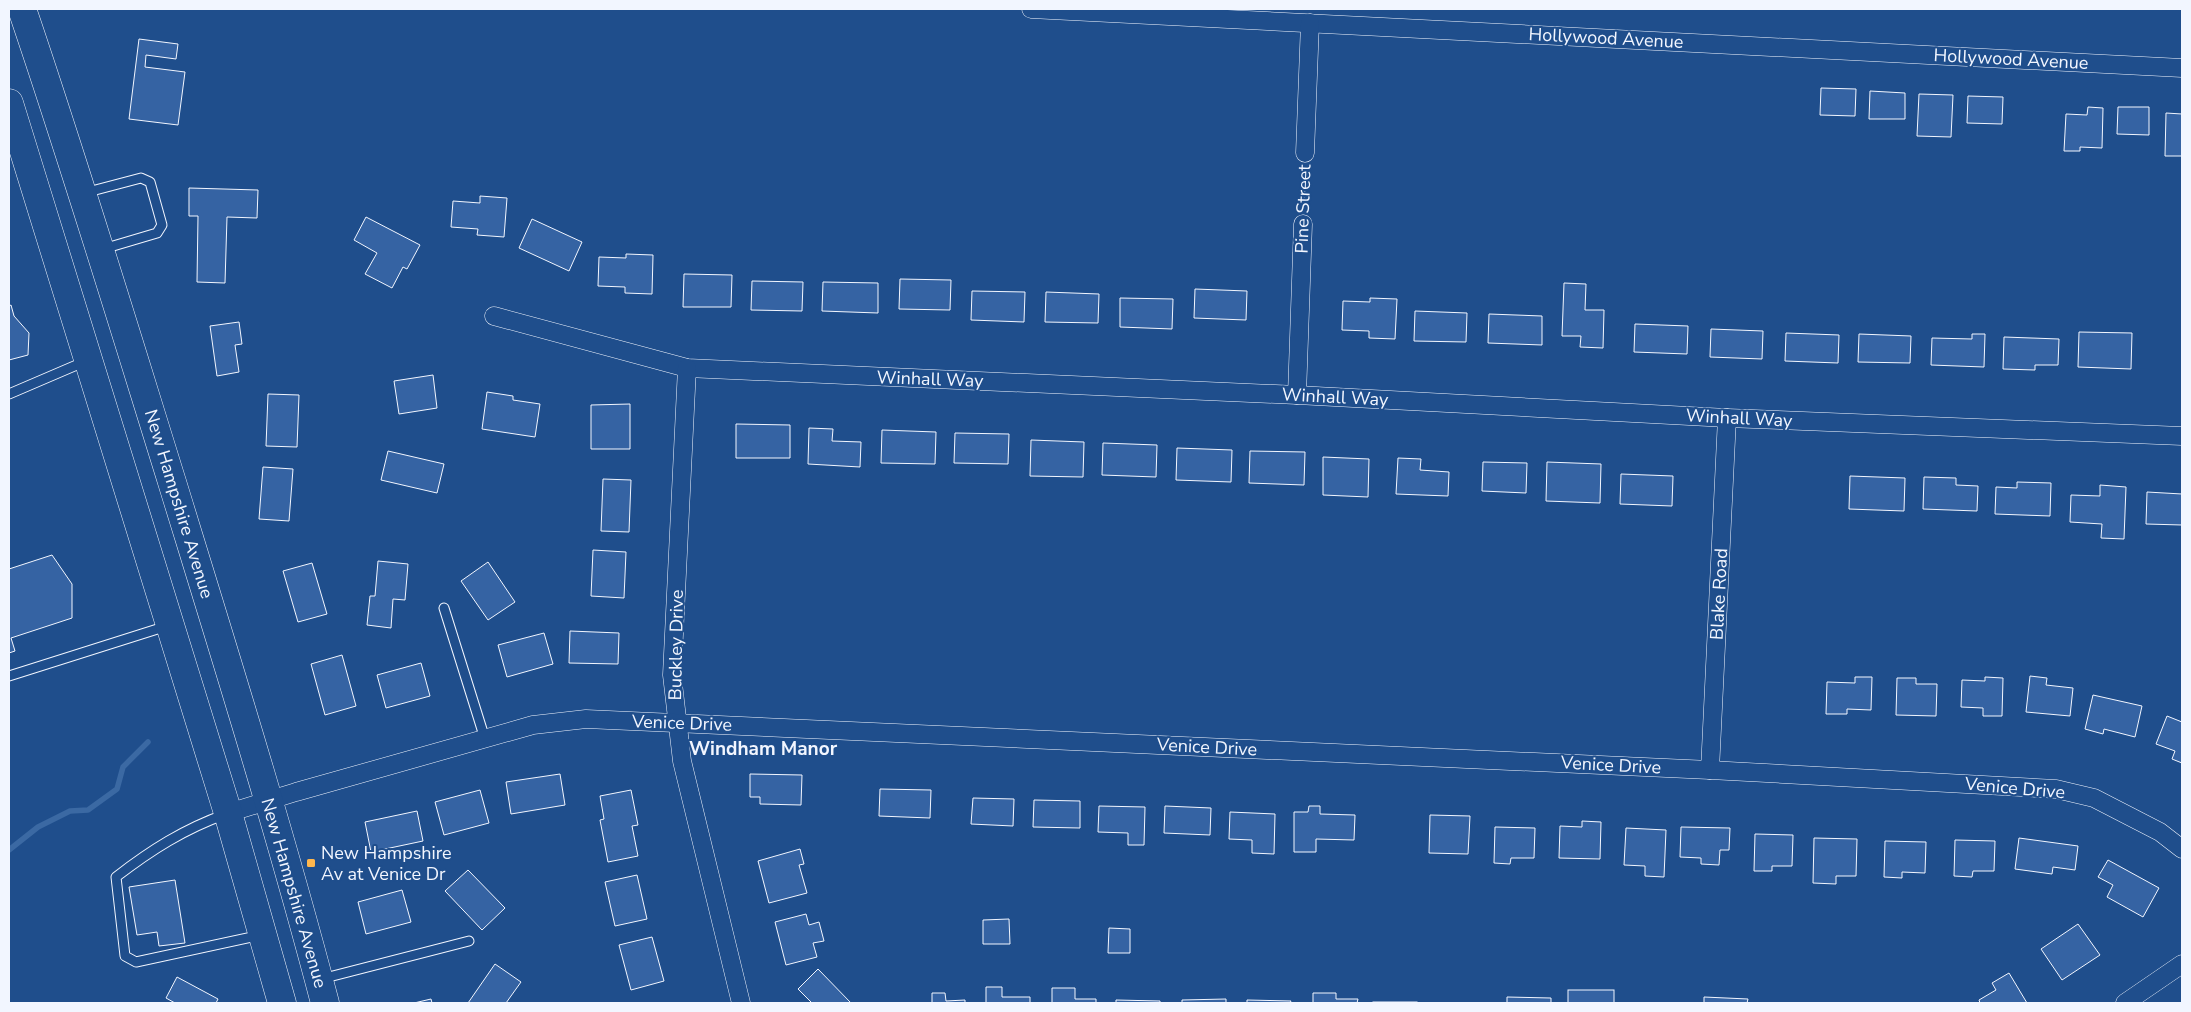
<svg xmlns="http://www.w3.org/2000/svg" width="2191" height="1012" font-family="'Nunito Sans',sans-serif">
	<style>
		.lines { fill: none; stroke-linecap: round; stroke-linejoin: round }
		.stream { stroke: #3b69a3; stroke-width: 5.5 }
		.building { fill: #3563a3; stroke: #f2f6ff }
		.lane-casing { stroke: #f2f6ff; stroke-width: 11 }
		.street-casing { stroke: #f2f6ff; stroke-width: 19 }
		.primary-casing { stroke: #f2f6ff; stroke-width: 29 }
		.path { stroke: #b3c4dc; stroke-width: 3; stroke-dasharray: 4 2.5; stroke-linecap: butt }
		.lane { stroke: #1f4e8c; stroke-width: 9 }
		.street { stroke: #1f4e8c; stroke-width: 18 }
		.primary { stroke: #1f4e8c; stroke-width: 28 }
		.poi-dot { fill: #ffb74d; stroke: #1f4e8c; stroke-width: 2 }
		.labels { text-anchor: middle; dominant-baseline: central; stroke-width: 4; stroke-linejoin: round; paint-order: stroke }
		.street-label { font-size: 18px; fill: #f2f6ff; stroke: #1f4e8c }
		.poi-label { font-size: 18px; fill: #f2f6ff; stroke: #1f4e8c; text-anchor: start }
		.neighbourhood-label { font-size: 19px; font-weight: bold; fill: #f2f6ff; stroke: #1f4e8c }
	</style>
	<rect width="100%" height="100%" fill="#1f4e8c"/>
	<g class="lines">
		<polyline class="stream" points="9,850 38,827 70,811 88,810 117,789 123,767 148,742"/>
	</g>
	<g class="building">
		<polygon points="139,39 178,44 176,59 146,55 145,67 185,72 178,125 129,119"/>
		<polygon points="1821,88 1856,89 1855,116 1820,115"/>
		<polygon points="1870,91 1905,93 1905,119 1869,119"/>
		<polygon points="1919,94 1953,95 1951,137 1917,136"/>
		<polygon points="1968,96 2003,97 2002,124 1967,123"/>
		<polygon points="2088,107 2103,108 2102,148 2080,147 2080,151 2064,151 2066,114 2087,115"/>
		<polygon points="2118,107 2149,107 2149,135 2117,134"/>
		<polygon points="2166,113 2182,114 2182,156 2165,156"/>
		<polygon points="189,188 258,190 257,218 227,217 225,283 197,282 198,216 189,216"/>
		<polygon points="480,196 507,198 504,237 477,235 478,229 451,227 453,201 480,203"/>
		<polygon points="366,217 420,245 407,269 403,267 392,288 365,274 377,253 354,240"/>
		<polygon points="532,219 582,242 569,271 519,248"/>
		<polygon points="626,254 653,255 652,294 625,293 625,287 598,286 599,257 626,258"/>
		<polygon points="684,274 732,275 731,307 683,307"/>
		<polygon points="900,279 951,280 950,310 899,309"/>
		<polygon points="752,281 803,282 802,311 751,310"/>
		<polygon points="823,282 878,283 878,313 822,311"/>
		<polygon points="1564,283 1586,284 1585,310 1604,310 1603,348 1580,347 1581,336 1562,336"/>
		<polygon points="1195,289 1247,291 1246,320 1194,318"/>
		<polygon points="972,291 1025,292 1024,322 971,320"/>
		<polygon points="1046,292 1099,294 1098,323 1045,322"/>
		<polygon points="1120,298 1173,299 1172,329 1120,327"/>
		<polygon points="1370,298 1397,299 1395,339 1369,338 1369,331 1342,330 1343,301 1370,302"/>
		<polygon points="11,305 14,316 29,333 28,355 9,360 9,306"/>
		<polygon points="1415,311 1467,313 1466,342 1414,341"/>
		<polygon points="1489,314 1542,316 1542,345 1488,343"/>
		<polygon points="239,322 242,344 235,345 239,372 217,376 210,326"/>
		<polygon points="1635,324 1688,326 1687,354 1634,352"/>
		<polygon points="1711,329 1763,331 1762,359 1710,357"/>
		<polygon points="2079,332 2132,333 2131,369 2078,367"/>
		<polygon points="1786,333 1839,335 1838,363 1785,361"/>
		<polygon points="1859,334 1911,336 1910,363 1858,362"/>
		<polygon points="1972,334 1985,334 1984,367 1931,365 1932,338 1972,339"/>
		<polygon points="2004,337 2059,339 2058,365 2035,365 2035,370 2003,369"/>
		<polygon points="433,375 437,408 399,414 394,381"/>
		<polygon points="487,392 513,396 513,400 540,404 535,437 482,429"/>
		<polygon points="268,394 299,395 297,447 266,446"/>
		<polygon points="630,404 630,449 591,449 591,405"/>
		<polygon points="736,424 790,425 790,458 736,458"/>
		<polygon points="809,428 833,429 832,441 861,442 860,467 808,464"/>
		<polygon points="882,430 936,432 935,464 881,463"/>
		<polygon points="955,433 1009,434 1008,464 954,463"/>
		<polygon points="1031,440 1084,442 1083,477 1030,476"/>
		<polygon points="1103,443 1157,445 1156,477 1102,475"/>
		<polygon points="1177,448 1232,450 1231,482 1176,480"/>
		<polygon points="388,451 444,464 437,493 381,480"/>
		<polygon points="1250,451 1305,452 1304,485 1249,483"/>
		<polygon points="1323,457 1369,459 1368,497 1323,495"/>
		<polygon points="1398,458 1421,459 1420,470 1449,472 1448,496 1396,494"/>
		<polygon points="1483,462 1527,463 1526,493 1482,491"/>
		<polygon points="1547,462 1601,464 1600,503 1546,501"/>
		<polygon points="263,467 293,469 289,521 259,519"/>
		<polygon points="1621,474 1673,476 1672,506 1620,504"/>
		<polygon points="1850,476 1905,478 1904,511 1849,509"/>
		<polygon points="1924,477 1956,478 1956,485 1978,486 1977,511 1923,509"/>
		<polygon points="603,479 631,480 629,532 601,531"/>
		<polygon points="2017,482 2051,483 2050,516 1995,514 1996,487 2017,488"/>
		<polygon points="2100,485 2126,487 2124,539 2101,538 2102,524 2070,522 2071,495 2100,496"/>
		<polygon points="2147,492 2182,494 2182,525 2146,524"/>
		<polygon points="593,550 626,552 624,598 591,596"/>
		<polygon points="52,555 72,584 72,618 11,638 15,651 9,653 9,569"/>
		<polygon points="378,561 408,564 405,600 393,599 391,628 367,625 370,596 375,596"/>
		<polygon points="488,562 515,602 488,620 461,581"/>
		<polygon points="312,563 327,614 298,622 283,571"/>
		<polygon points="570,631 619,633 618,664 569,663"/>
		<polygon points="544,633 553,664 507,677 498,645"/>
		<polygon points="342,655 356,706 325,715 311,664"/>
		<polygon points="421,663 430,696 386,708 377,675"/>
		<polygon points="2030,676 2047,678 2046,685 2073,688 2070,716 2026,712"/>
		<polygon points="1855,677 1872,677 1871,710 1847,709 1847,714 1826,714 1827,682 1855,683"/>
		<polygon points="1985,677 2003,678 2002,716 1983,716 1983,708 1961,707 1962,680 1985,681"/>
		<polygon points="1897,678 1916,678 1916,684 1937,684 1936,716 1896,715"/>
		<polygon points="2093,695 2142,706 2135,737 2104,729 2103,734 2085,729"/>
		<polygon points="2167,716 2182,722 2182,763 2172,759 2175,751 2156,744"/>
		<polygon points="560,774 565,805 511,814 506,782"/>
		<polygon points="750,774 802,775 801,805 760,804 760,797 750,797"/>
		<polygon points="880,789 931,790 930,818 879,816"/>
		<polygon points="480,790 489,823 444,835 435,802"/>
		<polygon points="631,790 638,825 632,826 638,856 608,862 600,820 604,819 600,796"/>
		<polygon points="973,798 1014,799 1013,826 971,824"/>
		<polygon points="1034,800 1080,801 1080,828 1033,827"/>
		<polygon points="1099,806 1145,807 1144,845 1128,845 1128,833 1098,832"/>
		<polygon points="1165,806 1211,808 1210,835 1164,833"/>
		<polygon points="1309,806 1320,806 1320,814 1355,815 1354,840 1316,839 1316,852 1294,852 1294,812 1308,812"/>
		<polygon points="417,811 423,841 371,852 365,822"/>
		<polygon points="1230,812 1275,814 1274,854 1252,853 1252,840 1229,839"/>
		<polygon points="1430,815 1470,816 1468,854 1429,853"/>
		<polygon points="1582,821 1601,822 1600,859 1559,858 1560,826 1582,827"/>
		<polygon points="1495,827 1535,828 1534,858 1511,858 1510,864 1494,863"/>
		<polygon points="1681,827 1730,828 1729,850 1720,850 1719,865 1701,864 1701,858 1680,857"/>
		<polygon points="1626,828 1666,830 1664,877 1645,876 1645,866 1624,865"/>
		<polygon points="1755,834 1793,835 1792,866 1772,866 1772,871 1754,871"/>
		<polygon points="1814,838 1857,839 1856,876 1836,876 1836,884 1813,883"/>
		<polygon points="2019,838 2078,846 2075,870 2053,867 2052,874 2015,869"/>
		<polygon points="1955,840 1995,841 1994,871 1973,871 1972,877 1954,876"/>
		<polygon points="1885,841 1926,842 1925,873 1902,872 1902,878 1884,877"/>
		<polygon points="800,849 804,864 799,865 807,893 769,903 758,861"/>
		<polygon points="2108,860 2159,888 2143,917 2107,897 2113,885 2098,877"/>
		<polygon points="468,870 505,908 482,930 445,891"/>
		<polygon points="637,875 647,919 615,926 605,882"/>
		<polygon points="175,880 185,943 159,946 157,932 137,935 129,887"/>
		<polygon points="402,890 411,922 366,934 358,902"/>
		<polygon points="806,914 809,925 819,922 824,941 813,943 817,957 786,965 775,922"/>
		<polygon points="1009,919 1010,944 983,944 983,920"/>
		<polygon points="2078,924 2100,955 2062,980 2041,949"/>
		<polygon points="1109,928 1130,929 1130,953 1108,953"/>
		<polygon points="652,937 664,981 631,990 619,945"/>
		<polygon points="495,964 521,982 506,1003 468,1003"/>
		<polygon points="818,969 851,1003 812,1003 798,989"/>
		<polygon points="2009,973 2027,1003 1980,1003 1979,1000 1996,990 1992,983"/>
		<polygon points="177,977 218,999 216,1003 175,1003 166,998"/>
		<polygon points="986,987 1002,987 1002,997 1030,997 1030,1003 986,1003"/>
		<polygon points="1052,988 1075,988 1075,999 1096,999 1096,1003 1052,1003"/>
		<rect x="1568" y="990" width="46" height="13"/>
		<polygon points="932,993 945,993 946,1001 965,1000 965,1003 932,1003"/>
		<polygon points="1313,993 1336,993 1336,999 1358,999 1357,1003 1313,1003"/>
		<polygon points="1507,997 1551,998 1551,1003 1507,1003"/>
		<polygon points="1704,997 1748,999 1747,1003 1704,1003"/>
		<polygon points="431,999 432,1003 414,1003"/>
		<polygon points="1226,999 1226,1003 1182,1003 1182,1000"/>
		<polygon points="1116,1000 1160,1001 1160,1003 1116,1003"/>
		<polygon points="1247,1000 1291,1001 1290,1003 1247,1003"/>
		<rect x="1373" y="1002" width="44" height="1"/>
	</g>
	<g class="lines">
		<defs>
			<g id="lane">
				<polyline points="84,193 141,178 150,182 162,225 157,233 103,249"/>
				<polyline points="9,394 86,361"/>
				<polyline points="444,608 485,739"/>
				<polyline points="9,676 167,626"/>
				<path d="M226 814C184 829 151 850 116 877L125 956 136 962 261 935"/>
				<polyline points="321,979 469,941"/>
			</g>
			<g id="street">
				<polyline points="1031,9 2182,68"/>
				<polyline points="1305,153 1310,23"/>
				<polyline points="494,316 687,368 1297,395 1727,418 2182,436"/>
				<polyline points="687,368 672,675 682,761 741,1003"/>
				<polyline points="1297,395 1303,224"/>
				<polyline points="1710,770 1727,418"/>
				<polyline points="228,813 296,792 533,725 586,719 1710,770 2056,789 2094,798 2160,832 2182,849"/>
				<polyline points="2125,1003 2182,964"/>
			</g>
			<g id="primary">
				<path d="M22 9C75 165 123 324 172 482 225 655 279 828 325 1003"/>
				<polyline points="9,103 228,813 282,1003"/>
			</g>
		</defs>
		<use href="#lane" class="lane-casing"/>
		<use href="#street" class="street-casing"/>
		<use href="#primary" class="primary-casing"/>
		<polyline class="path" points="1303,208 1305,169"/>
		<use href="#lane" class="lane"/>
		<use href="#street" class="street"/>
		<use href="#primary" class="primary"/>
	</g>
	<rect class="poi-dot" x="306" y="858" width="10" height="10" rx="2.5"/>
	<g class="labels">
		<g class="street-label">
			<text transform="translate(1606 38) rotate(3)">Hollywood Avenue</text>
			<text transform="translate(2011 59) rotate(3)">Hollywood Avenue</text>
			<text transform="translate(1303 209) rotate(-88)">Pine Street</text>
			<text transform="translate(930 379) rotate(2)">Winhall Way</text>
			<text transform="translate(1335 397) rotate(3)">Winhall Way</text>
			<text transform="translate(1739 418) rotate(3)">Winhall Way</text>
			<text transform="translate(179 504) rotate(73)">New Hampshire Avenue</text>
			<text transform="translate(1719 594) rotate(-87)">Blake Road</text>
			<text transform="translate(676 645) rotate(-89)">Buckley Drive</text>
			<text transform="translate(682 723) rotate(2)">Venice Drive</text>
			<text transform="translate(1207 747) rotate(3)">Venice Drive</text>
			<text transform="translate(1611 765) rotate(3)">Venice Drive</text>
			<text transform="translate(2015 788) rotate(5)">Venice Drive</text>
			<text transform="translate(294 893) rotate(74)">New Hampshire Avenue</text>
		</g>
		<g class="poi-label">
			<text x="321" y="853">New Hampshire<tspan x="321" dy="21">Av at Venice Dr</tspan></text>
		</g>
		<g class="neighbourhood-label">
			<text x="763" y="749">Windham Manor</text>
		</g>
	</g>
	<rect width="2191" height="1012" fill="none" stroke="#f2f6ff" stroke-width="20"/>
</svg>
